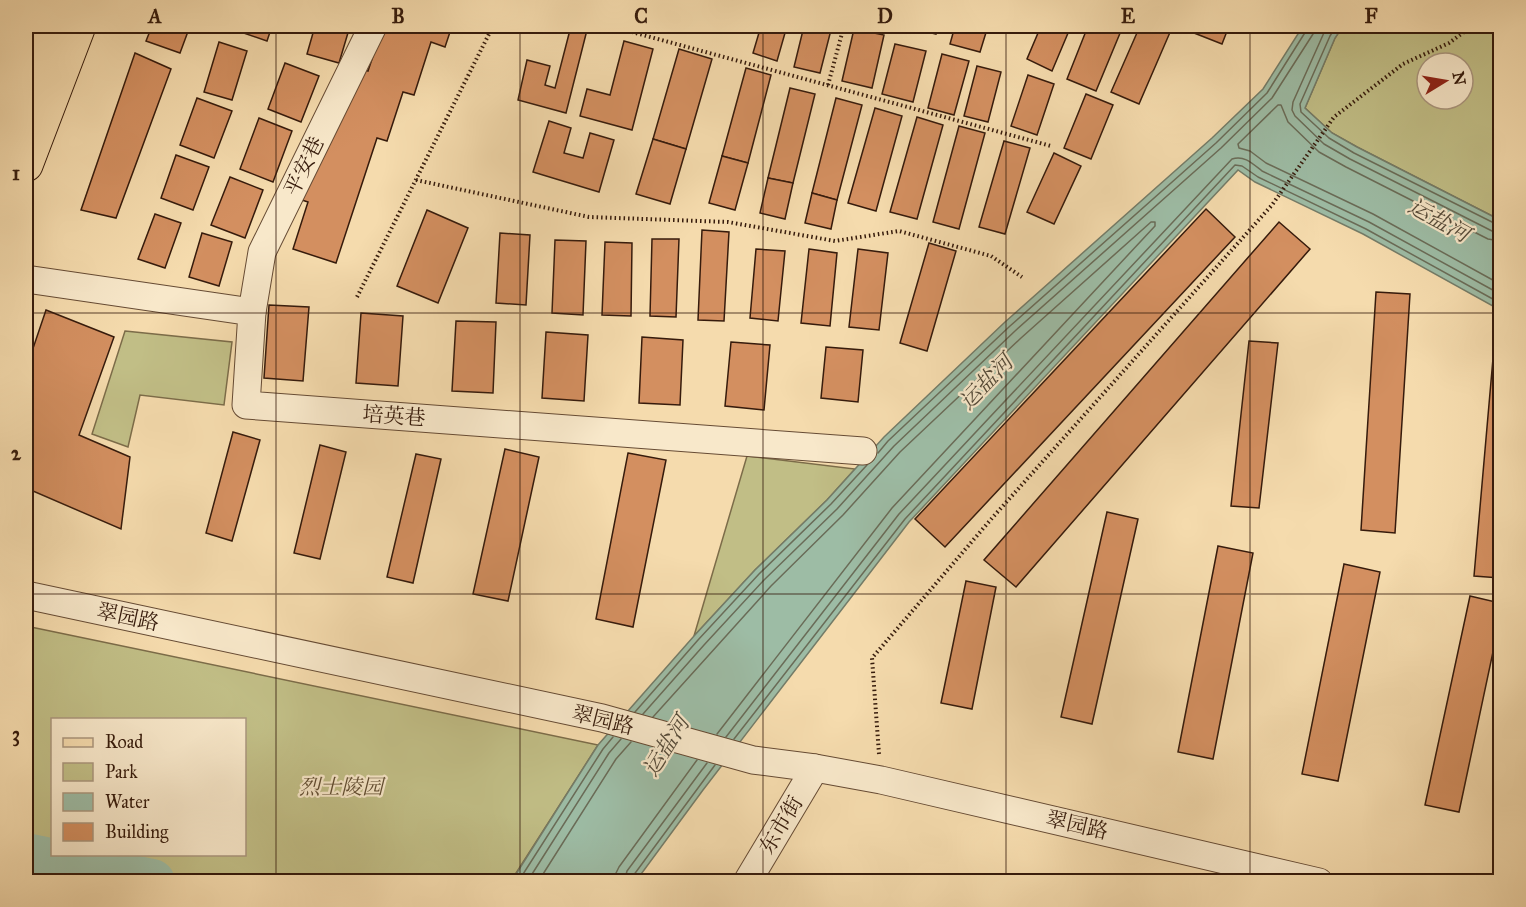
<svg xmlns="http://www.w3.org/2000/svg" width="1526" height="907" font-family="'IM FELL Great Primer','Noto Serif SC',serif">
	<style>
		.green { fill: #c1be86; stroke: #7c6c49; stroke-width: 1.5; fill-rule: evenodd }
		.water { fill: #9dbca5; stroke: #747c68; stroke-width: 1.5 }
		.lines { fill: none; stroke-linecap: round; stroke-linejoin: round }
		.shore { stroke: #6a6c58; stroke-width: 1.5 }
		.river { stroke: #9dbca5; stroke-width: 46 }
		.building { fill: #d38f60; stroke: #361b0c; stroke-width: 1.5 }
		.minor-casing { stroke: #664b34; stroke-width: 29 }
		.major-casing { stroke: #361b0c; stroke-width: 35 }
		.path { stroke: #361b0c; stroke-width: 4; stroke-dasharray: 1.5 3; stroke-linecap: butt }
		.minor { stroke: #f8e8ca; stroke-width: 27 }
		.major { stroke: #f5dbad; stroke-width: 33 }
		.grid { fill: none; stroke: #361b0c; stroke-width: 1.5; stroke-opacity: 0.55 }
		.labels { text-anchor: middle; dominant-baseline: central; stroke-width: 4.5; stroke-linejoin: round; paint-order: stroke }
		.street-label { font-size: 21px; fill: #361b0c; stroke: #f8e8ca }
		.park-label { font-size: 21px; font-style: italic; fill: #604c31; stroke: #f8e8ca }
		.water-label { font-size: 22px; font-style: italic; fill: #554b3a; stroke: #f8e8ca }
		.neatline { fill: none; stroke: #361b0c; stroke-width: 2 }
		.grid-label { font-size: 20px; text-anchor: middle; font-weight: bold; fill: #361b0c }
	</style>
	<rect width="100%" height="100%" fill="#f5dbad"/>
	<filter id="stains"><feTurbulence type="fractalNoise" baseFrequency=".00333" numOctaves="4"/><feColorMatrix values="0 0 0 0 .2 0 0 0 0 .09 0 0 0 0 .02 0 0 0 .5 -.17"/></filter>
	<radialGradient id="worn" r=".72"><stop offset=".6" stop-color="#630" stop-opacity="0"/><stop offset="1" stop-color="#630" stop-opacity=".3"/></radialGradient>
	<g class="green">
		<path d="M1343 26H1500V220L1357 147 1332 133 1305 108 1335 38ZM1427 63H1463V99H1427Z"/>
		<polygon points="125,331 232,342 224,405 140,395 128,447 92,434"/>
		<polygon points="747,456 855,469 827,500 755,570 694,636"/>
		<path d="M26 626 598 745 511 881H26ZM52 720H244V854H52Z"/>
	</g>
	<polygon class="water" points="1303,26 1343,26 1335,38 1305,108 1332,133 1357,147 1500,220 1500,310 1363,234 1255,182 1238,170 909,522 703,790 636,881 511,882 598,745 694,636 755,570 827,500 884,437 1005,322 1212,138 1263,89"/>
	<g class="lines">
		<g class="shore">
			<polyline points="1327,26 1293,102 1292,110 1295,116 1324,144 1350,159 1492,231 1500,232"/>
			<polyline points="1336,26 1330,36 1300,104 1301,112 1329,138 1354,153 1496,224 1500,225"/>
			<polyline points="1500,241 1488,239 1346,167 1319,152 1288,122 1281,105 1278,105 1238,144 1239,148 1250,151 1266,163 1373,214 1500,284"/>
			<polyline points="878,453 888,441 1010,326 1216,143 1267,93 1306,31 1307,26"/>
			<polyline points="635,712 698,640 759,574 831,504 867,465"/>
			<polyline points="643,714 704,645 764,580 837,509 894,446 1015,331 1221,148 1272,98 1313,34 1315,26"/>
			<polyline points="653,717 771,586 843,515 900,452 1021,338 1151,222 1155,222 1155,226 892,508 717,734"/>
			<path d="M726 737 899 514 1232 159C1244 155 1252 163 1262 171L1369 222 1500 294"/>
			<polyline points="734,739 905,519 1235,165 1242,166 1258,177 1366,229 1500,303"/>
			<polyline points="518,882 603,749 613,737"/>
			<polyline points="527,882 609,753 621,739"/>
			<polyline points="538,882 616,759 631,742"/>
			<polyline points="615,882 616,873 619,867 697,760"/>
			<polyline points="624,882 627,871 707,763"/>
			<polyline points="631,882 633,876 715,765"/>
		</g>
		<polyline class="river" points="26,856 152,882"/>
	</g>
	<g class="building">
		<polygon points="152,26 190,26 180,53 146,41"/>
		<polygon points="237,26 272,26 267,41 235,30"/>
		<polygon points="315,26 350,26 339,63 307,54"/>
		<polygon points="383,26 452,26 445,47 431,42 414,95 403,92 387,141 377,138 336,263 293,249 308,202 299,199 356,67 368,71"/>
		<polygon points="571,26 587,30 566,113 518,100 527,60 550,66 545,85 555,88"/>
		<polygon points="761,26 787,26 777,61 753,53"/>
		<polygon points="804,26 832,26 820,73 794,67"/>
		<polygon points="904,26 939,26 936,34"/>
		<polygon points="955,26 988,26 980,52 950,44"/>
		<polygon points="1041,26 1071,26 1052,71 1027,59"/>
		<polygon points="1088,26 1123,26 1096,91 1067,79"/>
		<polygon points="1140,26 1160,26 1171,30 1139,104 1111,92"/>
		<polygon points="1191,26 1229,26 1222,44 1189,31"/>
		<polygon points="854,29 884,35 872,88 842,81"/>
		<polygon points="624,41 653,49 632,130 580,116 587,89 610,95"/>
		<polygon points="219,42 247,51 232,100 204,92"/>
		<polygon points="895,44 926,51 913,102 882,94"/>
		<polygon points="679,49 712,59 686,149 653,139"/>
		<polygon points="135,53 171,69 116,218 81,210"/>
		<polygon points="942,54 969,61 954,115 928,108"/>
		<polygon points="285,63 319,76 301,122 268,109"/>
		<polygon points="977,66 1001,72 988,122 964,116"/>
		<polygon points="746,68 771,75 748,163 722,156"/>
		<polygon points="1028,75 1054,84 1037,135 1011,126"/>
		<polygon points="790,88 815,94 793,183 768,178"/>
		<polygon points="1086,94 1113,105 1091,159 1064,148"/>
		<polygon points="197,98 232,111 214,158 180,145"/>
		<polygon points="836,98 862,105 837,200 812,193"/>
		<polygon points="875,108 902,116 876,211 848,203"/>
		<polygon points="917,117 943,125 917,219 890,212"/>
		<polygon points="259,118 292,131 273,182 240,169"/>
		<polygon points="549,121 571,128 564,153 583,158 590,133 614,140 599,192 533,172"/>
		<polygon points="959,126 985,133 959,229 933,222"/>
		<polygon points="653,139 686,149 670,204 636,194"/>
		<polygon points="1004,141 1030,148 1005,234 979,227"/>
		<polygon points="1054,153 1081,166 1054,224 1027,212"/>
		<polygon points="176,155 209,167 193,210 161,198"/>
		<polygon points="722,156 748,163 735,210 709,203"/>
		<polygon points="230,177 263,190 245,238 211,225"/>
		<polygon points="768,178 793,183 785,219 760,213"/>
		<polygon points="812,193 837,200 831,229 805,223"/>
		<polygon points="1206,209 1235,237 945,547 915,519"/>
		<polygon points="427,210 468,228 438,303 397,286"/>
		<polygon points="155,214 181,223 165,268 138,259"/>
		<polygon points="1279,222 1310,249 1016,587 984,560"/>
		<polygon points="702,230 729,232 724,321 698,320"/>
		<polygon points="202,233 232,242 219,286 189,277"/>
		<polygon points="500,233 530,235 526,305 496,303"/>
		<polygon points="652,239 679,239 676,317 650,316"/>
		<polygon points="555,240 586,241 583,315 552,313"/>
		<polygon points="605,242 632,243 631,316 602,315"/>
		<polygon points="929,243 956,251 927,351 900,343"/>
		<polygon points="756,249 785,251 778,321 750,318"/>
		<polygon points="809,249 837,253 830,326 801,323"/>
		<polygon points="858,249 888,253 879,330 849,327"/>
		<polygon points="1376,292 1410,294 1395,533 1361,530"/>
		<polygon points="269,305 309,307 303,381 264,378"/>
		<polygon points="46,310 114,337 79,435 130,457 121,529 26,488 26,369"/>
		<polygon points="361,313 403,316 398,386 356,383"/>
		<polygon points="456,321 496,322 493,393 452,391"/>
		<polygon points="546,332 588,335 584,401 542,398"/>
		<polygon points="642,337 683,340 680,405 639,403"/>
		<polygon points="1249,341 1278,343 1259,508 1231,506"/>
		<polygon points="731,342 770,345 764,410 725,406"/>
		<polygon points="826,347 863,350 858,402 821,398"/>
		<polygon points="1494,347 1500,348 1500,578 1474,576"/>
		<polygon points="233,432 260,440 232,541 206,533"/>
		<polygon points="320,445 346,452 320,559 294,553"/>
		<polygon points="505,449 539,457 508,601 473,594"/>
		<polygon points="628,453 666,460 633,627 596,619"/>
		<polygon points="416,454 441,459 413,583 387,577"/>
		<polygon points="1107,512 1138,519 1092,724 1061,717"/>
		<polygon points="1218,546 1253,553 1213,759 1178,752"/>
		<polygon points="1344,564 1380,572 1338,781 1302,774"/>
		<polygon points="966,581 996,587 972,709 941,703"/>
		<polygon points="1470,596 1500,603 1500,619 1459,812 1425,805"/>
	</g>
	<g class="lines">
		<defs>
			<g id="minor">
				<polyline points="26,279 252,312 246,405 863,451"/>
				<polyline points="252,312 262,252 373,26"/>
				<polyline points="26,595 602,718 753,760 815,768 881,780 1319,882"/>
				<polyline points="747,882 815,768"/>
			</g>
			<g id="major">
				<polyline points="26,99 52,26"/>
				<polyline points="26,165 79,26"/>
			</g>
		</defs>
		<use href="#minor" class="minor-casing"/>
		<use href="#major" class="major-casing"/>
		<g class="path">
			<polyline points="610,26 1051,146"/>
			<polyline points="828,85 844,26"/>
			<polyline points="416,180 589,217 728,222 835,241 899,231 991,256 1022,277"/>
			<polyline points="357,297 493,26"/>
			<polyline points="879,754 872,658 993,517 1272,205 1334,117 1403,64 1449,43 1472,26"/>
		</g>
		<use href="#minor" class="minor"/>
		<use href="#major" class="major"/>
	</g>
	<path class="grid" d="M276 26V882M520 26V882M763 26V882M1006 26V882M1250 26V882M26 313H1500M26 594H1500"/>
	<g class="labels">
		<g class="street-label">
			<text transform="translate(304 166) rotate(-64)">平安巷</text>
			<text transform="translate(394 416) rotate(4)">培英巷</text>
			<text transform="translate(128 617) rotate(12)">翠园路</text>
			<text transform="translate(603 720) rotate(14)">翠园路</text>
			<text transform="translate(781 825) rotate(-59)">东市街</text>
			<text transform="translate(1077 825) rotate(13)">翠园路</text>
		</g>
		<g class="park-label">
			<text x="341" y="787">烈士陵园</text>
		</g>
		<g class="water-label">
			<text transform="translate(1439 220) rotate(29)">运盐河</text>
			<text transform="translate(986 382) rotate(-46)">运盐河</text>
			<text transform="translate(666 746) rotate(-58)">运盐河</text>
		</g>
	</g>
	<rect width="1526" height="907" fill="none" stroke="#f5dbad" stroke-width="66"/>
	<rect x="51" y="718" width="195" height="138" fill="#f8e8ca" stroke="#aa967e" stroke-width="1.5"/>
	<rect x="63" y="738" width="30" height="9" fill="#f5dbad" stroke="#aa967e" stroke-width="1.5"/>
	<text x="105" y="748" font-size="18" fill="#361b0c">Road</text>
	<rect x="63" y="763" width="30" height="18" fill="#c1be86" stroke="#aa967e" stroke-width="1.5"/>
	<text x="105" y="778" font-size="18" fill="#361b0c">Park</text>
	<rect x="63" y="793" width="30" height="18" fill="#9dbca5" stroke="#aa967e" stroke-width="1.5"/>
	<text x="105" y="808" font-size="18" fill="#361b0c">Water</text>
	<rect x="63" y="823" width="30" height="18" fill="#d38f60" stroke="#aa967e" stroke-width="1.5"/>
	<text x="105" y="838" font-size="18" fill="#361b0c">Building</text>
	<g transform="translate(1445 81) rotate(79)"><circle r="28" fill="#f8e8ca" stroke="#aa967e" stroke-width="1.5"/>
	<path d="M0-4.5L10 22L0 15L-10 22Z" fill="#8f2418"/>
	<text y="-9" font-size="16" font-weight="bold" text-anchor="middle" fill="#361b0c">N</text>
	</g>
	<rect x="33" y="33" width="1460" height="841" class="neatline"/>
	<g class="grid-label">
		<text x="155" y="23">A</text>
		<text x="398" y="23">B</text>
		<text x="641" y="23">C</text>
		<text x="885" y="23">D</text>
		<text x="1128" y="23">E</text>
		<text x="1371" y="23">F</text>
		<text x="16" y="180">1</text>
		<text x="16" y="460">2</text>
		<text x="16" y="741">3</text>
	</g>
	<rect width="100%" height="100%" filter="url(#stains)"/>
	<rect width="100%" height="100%" fill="url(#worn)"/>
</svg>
